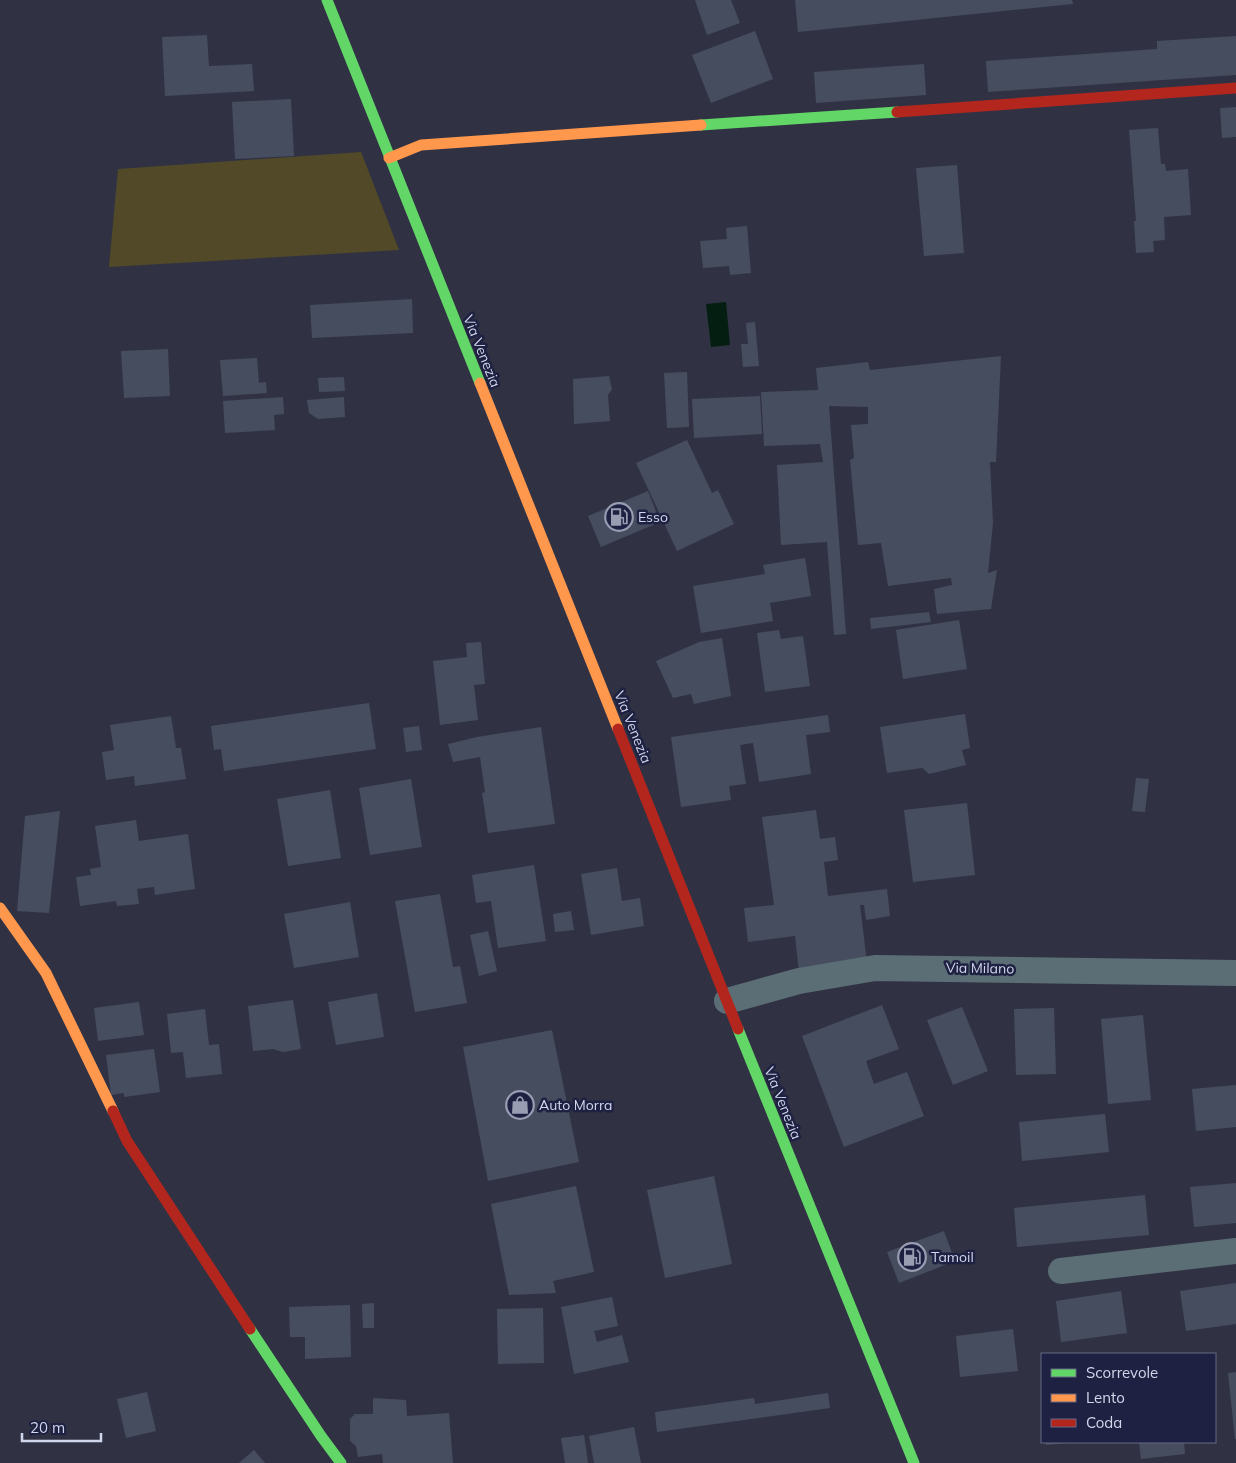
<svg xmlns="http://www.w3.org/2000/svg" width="1236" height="1463" font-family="Mulish,sans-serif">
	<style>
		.green { fill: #514927 }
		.water { fill: #041f11 }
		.building { fill: #464d5f }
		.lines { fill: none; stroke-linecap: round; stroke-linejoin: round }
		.street { stroke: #5b6e75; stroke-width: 26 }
		.fast { stroke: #63d668; stroke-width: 11 }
		.slow { stroke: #ff974d; stroke-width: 11 }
		.jam { stroke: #b3261e; stroke-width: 11 }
		.labels { text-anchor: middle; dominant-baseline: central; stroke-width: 5; stroke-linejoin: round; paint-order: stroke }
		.street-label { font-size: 14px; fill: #d2d6eb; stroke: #1e2141 }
		.poi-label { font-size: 14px; fill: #d2d6eb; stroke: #1e2141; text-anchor: start }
	</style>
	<rect width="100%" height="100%" fill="#303244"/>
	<polygon class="green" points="361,152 365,162 399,250 109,267 118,169"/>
	<polygon class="water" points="726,302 730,345 711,347 706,304"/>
	<g class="building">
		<polygon points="695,0 731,0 740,23 707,35"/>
		<polygon points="795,0 1072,0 1073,4 798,32"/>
		<polygon points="755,31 773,79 711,103 692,55"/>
		<polygon points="207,35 209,66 252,64 254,91 165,96 162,37"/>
		<polygon points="1236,36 1236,75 988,92 986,61 1157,49 1157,41"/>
		<polygon points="924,64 926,95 816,103 814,72"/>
		<polygon points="291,99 294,156 235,159 232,102"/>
		<polygon points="1236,107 1236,137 1222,138 1220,108"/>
		<polygon points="1158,128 1161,164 1165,164 1166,171 1188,169 1191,215 1164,217 1165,240 1153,241 1154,252 1136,253 1134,221 1136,221 1129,130"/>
		<polygon points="957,165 964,253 924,256 916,168"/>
		<polygon points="747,226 751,273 730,275 729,266 703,268 700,241 727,239 726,228"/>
		<polygon points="412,299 413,333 312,338 310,305"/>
		<polygon points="755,322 759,366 743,367 741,344 748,344 746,323"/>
		<polygon points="168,349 170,396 124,398 121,351"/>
		<polygon points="1001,356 996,462 990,462 993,523 988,573 997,570 991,609 937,614 934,589 952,585 951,578 888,586 881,543 858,545 850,460 854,458 851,425 868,424 868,407 829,406 846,634 834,635 827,542 781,545 777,465 823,462 820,444 764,446 761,392 818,390 816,368 868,362 870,370"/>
		<polygon points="257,358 259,383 266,382 267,393 223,396 220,360"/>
		<polygon points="687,372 689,427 667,428 664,373"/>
		<polygon points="609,376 612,389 608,395 610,421 574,424 573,379"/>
		<polygon points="344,377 345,391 319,392 318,378"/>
		<polygon points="760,396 762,434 694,438 692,399"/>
		<polygon points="283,397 284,414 274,415 275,430 225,433 223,401"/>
		<polygon points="344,397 345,417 318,419 309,413 307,400"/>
		<polygon points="687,440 712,493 718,490 734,524 677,551 636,463"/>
		<polygon points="648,491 660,522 601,547 588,516"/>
		<polygon points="805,558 811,596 770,603 773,621 701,633 693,586 765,574 763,565"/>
		<polygon points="929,612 931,622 871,629 870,618"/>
		<polygon points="959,620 967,669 903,679 896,630"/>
		<polygon points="779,630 781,639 803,636 810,686 765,692 757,633"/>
		<polygon points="722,638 731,696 694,704 691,694 673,698 656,661 699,642"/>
		<polygon points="481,642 485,684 474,685 478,720 440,725 433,661 467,657 466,643"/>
		<polygon points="369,703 376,749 224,771 221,749 214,750 211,726"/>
		<polygon points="965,714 970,748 962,750 966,765 929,774 922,768 887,773 880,727"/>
		<polygon points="828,715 830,732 806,735 811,774 759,782 753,743 740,745 746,784 729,786 731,800 681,807 671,737"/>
		<polygon points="171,716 176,748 181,748 186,779 135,786 134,776 106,780 102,752 114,750 110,725"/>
		<polygon points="419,726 422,750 406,752 403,728"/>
		<polygon points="541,727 555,824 488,833 482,793 485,792 480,757 453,762 448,744 477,737"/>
		<polygon points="1136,778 1149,779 1145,812 1132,811"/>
		<polygon points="411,779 422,847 370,855 359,788"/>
		<polygon points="330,790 341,858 288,866 277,799"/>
		<polygon points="967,803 975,875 913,882 904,810"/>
		<polygon points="816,810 820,839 835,837 838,860 824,862 828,896 887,889 890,916 866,920 864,905 860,905 867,963 799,972 795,936 748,942 744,908 774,905 762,817"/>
		<polygon points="60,811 49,913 17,911 25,816"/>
		<polygon points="136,820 139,841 188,834 195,889 155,895 154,887 137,889 139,904 117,906 116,901 80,906 76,877 91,875 90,869 101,867 95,826"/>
		<polygon points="534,865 546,941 498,948 491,901 476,903 472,875"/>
		<polygon points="617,868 622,901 640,898 644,926 591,935 581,874"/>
		<polygon points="440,894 453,967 460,966 467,1003 415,1012 395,901"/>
		<polygon points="350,902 359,957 294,968 284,914"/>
		<polygon points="571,911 574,930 555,932 553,914"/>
		<polygon points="488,931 497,971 479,976 470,935"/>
		<polygon points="377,993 384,1037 336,1045 328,1002"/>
		<polygon points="293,1000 301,1049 283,1052 273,1049 253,1051 248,1006"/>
		<polygon points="139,1002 144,1035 98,1041 94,1008"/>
		<polygon points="882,1005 899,1049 866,1061 874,1084 907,1072 924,1116 844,1147 802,1036"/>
		<polygon points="962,1007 988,1071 953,1085 927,1020"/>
		<polygon points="1054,1008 1056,1074 1016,1075 1014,1009"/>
		<polygon points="205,1009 209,1045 219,1044 222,1074 186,1078 183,1052 171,1053 167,1014"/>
		<polygon points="1143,1015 1151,1100 1108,1104 1101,1019"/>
		<polygon points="552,1030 579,1162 488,1181 463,1047"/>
		<polygon points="154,1049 160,1092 124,1097 124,1093 111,1095 106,1055"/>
		<polygon points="1236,1085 1236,1127 1196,1131 1192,1089"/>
		<polygon points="1105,1114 1109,1152 1022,1161 1019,1122"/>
		<polygon points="714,1176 732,1264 665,1278 647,1190"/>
		<polygon points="1236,1183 1236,1223 1194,1227 1190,1187"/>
		<polygon points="576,1186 594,1272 553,1281 556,1293 509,1295 491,1204"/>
		<polygon points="1145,1195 1149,1235 1017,1247 1014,1208"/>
		<polygon points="944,1231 955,1261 899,1283 887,1252"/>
		<polygon points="1236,1283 1236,1324 1186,1331 1180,1291"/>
		<polygon points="1121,1291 1127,1333 1061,1342 1056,1301"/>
		<polygon points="612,1297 618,1326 594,1331 597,1342 622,1335 629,1362 574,1374 561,1307"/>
		<polygon points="374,1303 374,1328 363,1328 362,1304"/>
		<polygon points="350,1305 351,1357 305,1359 305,1337 290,1337 289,1307"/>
		<polygon points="543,1308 544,1363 498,1364 497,1309"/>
		<polygon points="1013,1329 1018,1371 960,1377 956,1336"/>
		<polygon points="1236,1372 1236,1439 1235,1439 1228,1373"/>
		<polygon points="147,1392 156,1431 126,1438 117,1399"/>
		<polygon points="828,1393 830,1408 657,1432 655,1412 754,1398 755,1404"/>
		<polygon points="373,1398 406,1400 407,1416 449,1413 453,1463 383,1463 382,1454 358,1457 356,1446 350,1441 350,1419 355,1414 373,1414"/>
		<polygon points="634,1427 641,1463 594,1463 589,1436"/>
		<polygon points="584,1435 588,1463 565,1463 561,1438"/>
		<polygon points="1046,1442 1067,1442 1067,1443 1046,1445"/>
		<polygon points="1139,1442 1184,1442 1185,1454 1141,1459"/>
		<polygon points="254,1450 265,1463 239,1463"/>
	</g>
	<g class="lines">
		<g class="street">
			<polyline points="727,1001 799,981 875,968 1236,973"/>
			<polyline points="1061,1271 1236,1251"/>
		</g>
		<g class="fast">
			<polyline points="327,0 480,383"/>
			<polyline points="701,125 897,112"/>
			<polyline points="738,1029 914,1463"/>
			<polyline points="250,1329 321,1436 341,1463"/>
		</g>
		<g class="slow">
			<polyline points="389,158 421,145 701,125"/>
			<polyline points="480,383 618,729"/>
			<polyline points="0,908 46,973 113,1111"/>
		</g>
		<g class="jam">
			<polyline points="897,112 1236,88"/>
			<polyline points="618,729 738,1029"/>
			<polyline points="113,1111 127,1141 250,1329"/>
		</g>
	</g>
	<defs>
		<symbol id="fuel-ring" viewBox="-11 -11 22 22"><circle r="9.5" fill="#1e2141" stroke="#999db1" stroke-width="1.5"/><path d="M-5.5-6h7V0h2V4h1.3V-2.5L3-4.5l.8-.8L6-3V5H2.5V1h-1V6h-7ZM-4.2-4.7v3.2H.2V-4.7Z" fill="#999db1"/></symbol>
		<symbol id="shop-ring" viewBox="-11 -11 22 22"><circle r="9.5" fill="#1e2141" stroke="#999db1" stroke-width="1.5"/><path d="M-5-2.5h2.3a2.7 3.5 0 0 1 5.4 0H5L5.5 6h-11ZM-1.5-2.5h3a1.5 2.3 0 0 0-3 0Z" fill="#999db1"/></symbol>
	</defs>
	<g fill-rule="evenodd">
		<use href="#fuel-ring" x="603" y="501" width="32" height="32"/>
		<use href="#shop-ring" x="504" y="1089" width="32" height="32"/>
		<use href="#fuel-ring" x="896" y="1241" width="32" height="32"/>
	</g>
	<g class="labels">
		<g class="street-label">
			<text transform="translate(482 351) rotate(68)">Via Venezia</text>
			<text transform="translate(633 727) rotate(68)">Via Venezia</text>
			<text transform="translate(980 968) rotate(1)">Via Milano</text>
			<text transform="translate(783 1103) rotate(68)">Via Venezia</text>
		</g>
		<g class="poi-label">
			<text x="638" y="517">Esso</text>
			<text x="539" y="1105">Auto Morra</text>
			<text x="931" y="1257">Tamoil</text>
		</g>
	</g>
	<rect x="1041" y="1353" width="175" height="90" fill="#1e2141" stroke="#666985"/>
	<rect x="1051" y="1369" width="25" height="8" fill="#63d668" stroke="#666985"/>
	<text x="1086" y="1378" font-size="15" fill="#d2d6eb">Scorrevole</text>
	<rect x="1051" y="1394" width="25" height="8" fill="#ff974d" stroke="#666985"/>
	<text x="1086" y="1403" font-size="15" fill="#d2d6eb">Lento</text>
	<rect x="1051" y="1419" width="25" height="8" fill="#b3261e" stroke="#666985"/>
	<text x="1086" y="1428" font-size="15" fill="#d2d6eb">Coda</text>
	<path d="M22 1433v8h79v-8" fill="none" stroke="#d2d6eb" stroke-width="2.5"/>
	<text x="30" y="1433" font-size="15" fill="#d2d6eb" stroke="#1e2141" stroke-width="4" paint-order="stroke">20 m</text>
</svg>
